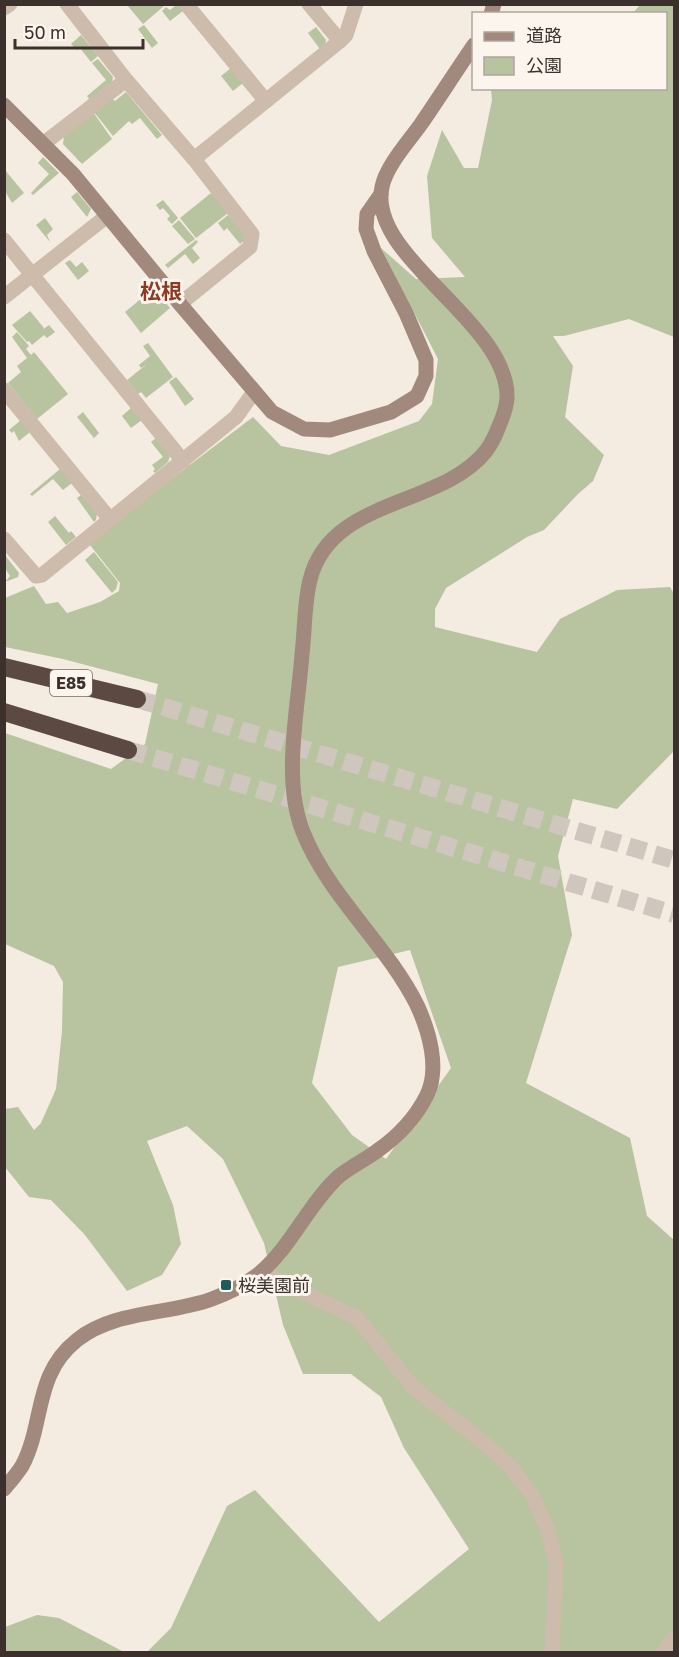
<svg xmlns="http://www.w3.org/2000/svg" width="679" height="1657" font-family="'Golos Text','Noto Sans JP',sans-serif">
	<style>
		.green { fill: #b8c4a0; fill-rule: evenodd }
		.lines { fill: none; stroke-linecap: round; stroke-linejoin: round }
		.highway-tunnel { stroke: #cfc6bd; stroke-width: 18; stroke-dasharray: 18 9; stroke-linecap: butt }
		.street { stroke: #cdbbac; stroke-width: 15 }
		.secondary { stroke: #a18a7d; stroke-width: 15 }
		.highway { stroke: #5c4a42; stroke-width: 18 }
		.poi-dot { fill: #1f5a5e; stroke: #fbf5ee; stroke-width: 2 }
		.labels { text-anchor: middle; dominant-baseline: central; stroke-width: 6; stroke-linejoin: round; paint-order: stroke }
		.shield { fill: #fbf5ee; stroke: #756b66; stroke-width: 1.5 }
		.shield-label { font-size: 16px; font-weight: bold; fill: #3b302b }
		.poi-label { font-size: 18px; fill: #3b302b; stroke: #fbf5ee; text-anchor: start }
		.quarter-label { font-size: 21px; font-weight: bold; fill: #8c3b22; stroke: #fbf5ee }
	</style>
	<rect width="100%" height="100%" fill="#f4ebe1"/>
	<g class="green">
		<polygon points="174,4 178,5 183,11 170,21 162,11 166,7 170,10 175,6"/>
		<polygon points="127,5 162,5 164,6 143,24"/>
		<path d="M640 5H674V337L629 319 564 336H553L573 366 565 417 604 455 593 481 578 494 544 530 527 537 446 588 435 609V627L537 652 560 619 617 590 670 587 674 594V751L617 809 573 799 558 856 572 935 526 1083 630 1138 647 1216 674 1240V1652H147L171 1628 227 1506 255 1490 379 1622 469 1549 404 1448 381 1397 351 1374H303L283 1325 264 1243 223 1159 187 1126 147 1141 173 1205 181 1244 162 1275 127 1291 85 1235 51 1200 29 1197 5 1167V1109L18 1107 34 1130 41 1123 56 1089 62 1031 63 982 54 966 5 944V733L111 769 145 744 158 684 63 659 5 647V598L34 586 46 604 58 602 67 613 100 602 119 591 120 583 90 545 129 511 253 417 281 446 329 455 419 421 432 404 438 359 381 248 416 279 465 277 432 238 427 176 442 130 464 168H478L492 100 491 89 666 88V14L633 13ZM410 950 451 1068 386 1159 352 1135 312 1083 338 967Z"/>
		<polygon points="144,25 158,43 152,48 138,29"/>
		<polygon points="316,27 326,40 325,45 320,49 308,33"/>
		<polygon points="81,35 98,56 91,62 80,48 77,50 71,44"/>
		<polygon points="98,59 113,77 112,82 90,100 87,96 106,80 92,63"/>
		<polygon points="231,68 243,83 233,91 221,76"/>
		<polygon points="126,92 162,135 157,139 140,118 132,124 129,121 113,136 94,112 111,98 115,101"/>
		<polygon points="93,112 112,139 82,164 63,144 64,136"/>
		<polygon points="43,157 59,173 33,195 31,193 49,174 38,163"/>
		<polygon points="5,170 24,193 12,203 5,191"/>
		<polygon points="77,192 91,209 87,217 71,197"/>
		<polygon points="211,193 228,213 196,238 180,218"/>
		<polygon points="163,200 178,218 172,224 167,219 170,216 163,208 160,210 156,205"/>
		<polygon points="228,215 244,234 244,241 240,244 227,228 224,231 218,223"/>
		<polygon points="45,218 53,229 47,235 50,242 36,225"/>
		<polygon points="179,220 195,239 188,244 172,226"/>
		<polygon points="196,240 198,242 192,248 200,258 193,264 185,254 168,268 165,265"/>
		<polygon points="70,260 76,267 82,262 89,271 78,280 65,263"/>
		<polygon points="154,288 170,308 141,333 125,312"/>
		<polygon points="30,311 44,328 42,330 49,325 55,332 47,338 44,335 32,345 29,341 27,342 12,325"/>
		<polygon points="17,332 29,346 26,349 31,355 34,352 68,394 37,419 8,383 21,372 17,366 27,358 12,337"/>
		<polygon points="148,343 173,377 146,398 141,392 138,394 127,380 147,364 141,368 139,365 150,356 143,346"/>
		<polygon points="176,377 194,399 185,406 169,382"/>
		<polygon points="132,407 142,420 131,428 122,416"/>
		<polygon points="83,412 99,433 94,438 77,417"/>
		<polygon points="21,420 30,432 19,441 14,431 12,433 9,430"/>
		<polygon points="156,438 170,456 168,462 155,473 153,471 155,469 152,465 163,457 151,442"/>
		<polygon points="60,469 72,483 63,490 53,479 32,496 30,494"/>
		<polygon points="81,495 97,513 96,520 94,522 77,498"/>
		<polygon points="55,516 69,533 71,531 76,537 66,545 48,522"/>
		<polygon points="94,552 118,582 116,589 112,593 85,560"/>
		<polygon points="5,555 19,573 18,577 5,582 10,576 6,570 5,571"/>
		<polygon points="37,1615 59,1618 124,1652 5,1652 5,1627"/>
	</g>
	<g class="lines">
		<g class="highway-tunnel">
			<polyline points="137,699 674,860"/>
			<polyline points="128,750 674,914"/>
		</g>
		<g class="street">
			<polyline points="67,4 126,80 194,159"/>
			<polyline points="186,4 266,101"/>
			<polyline points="309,4 340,41"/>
			<polyline points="4,8 10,4"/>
			<polyline points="43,144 126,80"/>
			<polyline points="4,240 183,461"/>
			<polyline points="4,297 107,216"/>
			<polyline points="180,304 250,247 252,234 194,159 340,41 346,35 356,4"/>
			<polyline points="4,390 109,518"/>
			<polyline points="4,539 36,576 42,575 236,417 254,392"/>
			<polyline points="261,1272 357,1318 414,1388 483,1442 512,1468 532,1495 547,1528 556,1563 552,1652"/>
			<polyline points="664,1652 674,1638"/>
		</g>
		<g class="secondary">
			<polyline points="491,14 494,4"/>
			<polyline points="4,105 73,174 180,304 272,412 304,429 330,430 391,412 417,396 426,376 426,360 406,313 374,251 366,229 367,214 381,194"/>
			<path d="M4 1489C10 1482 17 1474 22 1466 45 1423 33 1375 77 1340 114 1310 169 1315 212 1299 228 1293 248 1283 261 1272 292 1245 308 1205 338 1177 350 1167 365 1160 377 1151 397 1137 416 1117 427 1095 440 1068 429 1031 417 1005 386 943 329 897 303 832 282 779 298 710 302 654 305 629 304 604 310 580 330 497 441 508 486 451 492 443 496 434 499 426 503 417 506 408 507 399 510 322 367 258 382 187 386 166 409 141 421 124 439 98 456 71 474 45"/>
		</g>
		<g class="highway">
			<polyline points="4,667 137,699"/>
			<polyline points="4,712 128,750"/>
		</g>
	</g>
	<rect class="poi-dot" x="220" y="1279" width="12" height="12" rx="3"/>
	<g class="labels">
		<rect class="shield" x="50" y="670" width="42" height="26" rx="4.5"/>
		<g class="shield-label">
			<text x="71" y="683">E85</text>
		</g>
		<g class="poi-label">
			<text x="238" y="1285">桜美園前</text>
		</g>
		<g class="quarter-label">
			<text x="161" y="291">松根</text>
		</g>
	</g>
	<rect width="679" height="1657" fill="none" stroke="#3b302b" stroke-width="12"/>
	<rect x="472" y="12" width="195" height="78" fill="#fbf5ee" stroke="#aea6a0" stroke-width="1.5"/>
	<rect x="484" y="32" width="30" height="9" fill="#a18a7d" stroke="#aea6a0" stroke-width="1.5"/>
	<text x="526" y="42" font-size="18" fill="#3b302b">道路</text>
	<rect x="484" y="57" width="30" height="18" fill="#b8c4a0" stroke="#aea6a0" stroke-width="1.5"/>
	<text x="526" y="72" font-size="18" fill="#3b302b">公園</text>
	<path d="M15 39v9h128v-9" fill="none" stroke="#3b302b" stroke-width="3"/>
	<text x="24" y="39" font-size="18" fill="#3b302b" stroke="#fbf5ee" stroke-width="4.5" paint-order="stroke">50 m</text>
</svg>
